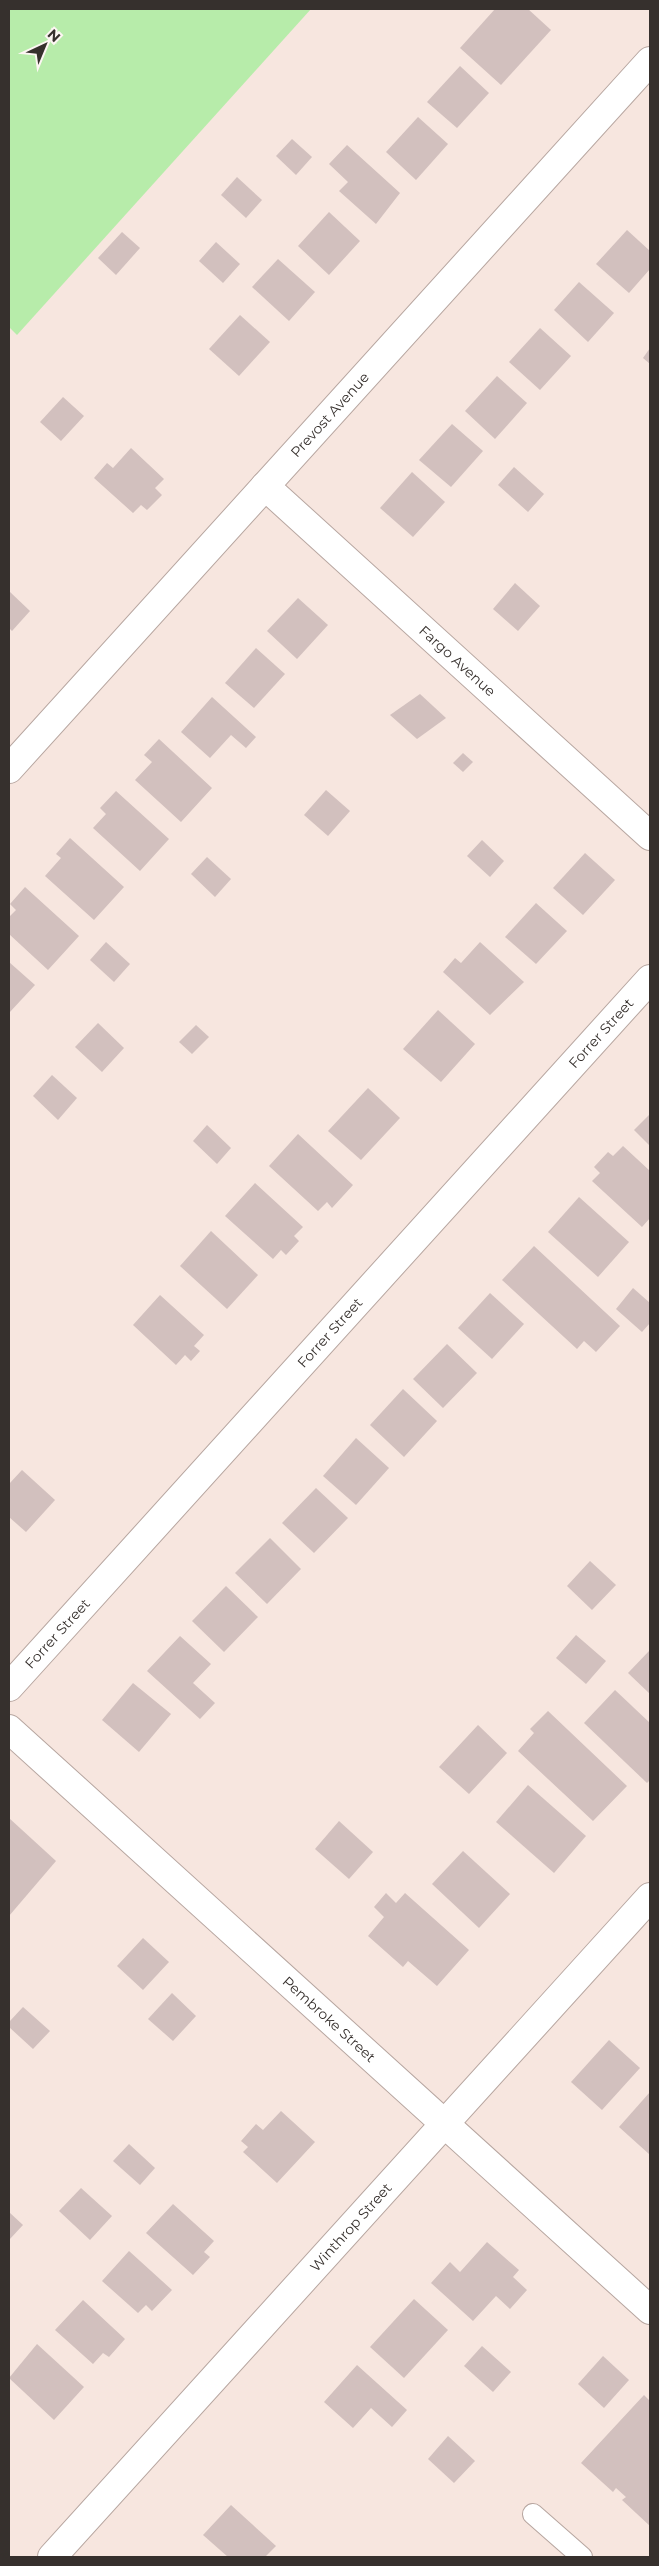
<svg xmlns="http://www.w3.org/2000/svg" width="659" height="2566" font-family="Montserrat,sans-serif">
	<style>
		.green { fill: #b7ecaa }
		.building { fill: #d2c0be }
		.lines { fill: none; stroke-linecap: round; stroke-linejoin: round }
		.service-casing { stroke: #b7a6a0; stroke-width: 22 }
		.minor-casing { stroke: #b7a6a0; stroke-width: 30 }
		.tertiary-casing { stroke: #b7a6a0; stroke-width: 30 }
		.service { stroke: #fff; stroke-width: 20 }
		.minor { stroke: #fff; stroke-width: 28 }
		.tertiary { stroke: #fff; stroke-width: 28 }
		.labels { text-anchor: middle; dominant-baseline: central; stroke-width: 5; stroke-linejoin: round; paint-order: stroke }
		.street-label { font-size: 14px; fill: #36302d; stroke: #fdf6f3 }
	</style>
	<rect width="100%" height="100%" fill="#f7e6df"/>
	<polygon class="green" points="9,9 311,9 17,335 9,327"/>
	<g class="building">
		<polygon points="495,9 528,9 551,30 501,85 460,48"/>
		<polygon points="460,66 489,93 457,128 427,102"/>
		<polygon points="418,117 448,144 416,180 386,152"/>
		<polygon points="292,139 312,157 296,175 276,156"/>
		<polygon points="347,145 400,193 376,224 339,191 348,182 329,164"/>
		<polygon points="237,177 262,200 246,218 221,195"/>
		<polygon points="329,212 360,241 329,275 298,246"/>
		<polygon points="627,230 650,251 650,269 629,293 596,264"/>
		<polygon points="122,232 140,248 116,275 98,258"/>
		<polygon points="216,242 240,264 223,283 199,261"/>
		<polygon points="278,259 315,292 289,321 252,287"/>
		<polygon points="579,282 614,313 588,342 554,310"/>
		<polygon points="240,315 270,342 239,376 209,349"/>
		<polygon points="540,328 571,356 540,390 509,362"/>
		<polygon points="650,348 650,364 643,358"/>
		<polygon points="497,376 527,403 495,439 465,411"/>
		<polygon points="63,397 84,416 61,441 40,422"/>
		<polygon points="452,424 483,451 451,487 419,460"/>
		<polygon points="131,448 164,479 155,488 162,495 147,510 141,505 133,513 94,478 107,463 113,468"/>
		<polygon points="514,467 544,494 528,512 498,485"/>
		<polygon points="412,472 445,502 413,537 380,508"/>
		<polygon points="515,583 540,606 518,631 493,609"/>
		<polygon points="9,591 30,611 12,631 9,628"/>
		<polygon points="298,598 328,625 297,659 267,631"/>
		<polygon points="256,648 285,674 254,708 225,683"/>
		<polygon points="420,694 446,718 417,739 390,715"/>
		<polygon points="212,697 256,737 246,748 231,735 210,758 181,732"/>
		<polygon points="159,739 212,788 181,822 135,780 152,762 144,755"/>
		<polygon points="463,753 473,762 463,772 453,763"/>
		<polygon points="326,790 350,811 328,836 304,815"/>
		<polygon points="116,791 169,839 140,871 93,828 106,814 100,808"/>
		<polygon points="70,838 124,887 94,920 45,876 61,858 56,854"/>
		<polygon points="482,840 504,861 490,877 467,856"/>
		<polygon points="585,853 615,880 583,915 553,888"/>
		<polygon points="207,857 231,879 215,897 191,874"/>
		<polygon points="25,887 79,936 48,970 9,934 9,917 16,910 10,904"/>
		<polygon points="536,903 567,931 536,964 505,937"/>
		<polygon points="106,942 130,964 114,982 90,960"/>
		<polygon points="480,942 524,982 490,1015 443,972 455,958 461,963"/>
		<polygon points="9,962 35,985 9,1013"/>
		<polygon points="438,1010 475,1044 441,1082 403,1049"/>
		<polygon points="98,1023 124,1048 102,1072 75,1047"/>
		<polygon points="196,1025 209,1037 192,1054 179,1042"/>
		<polygon points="52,1075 77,1098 58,1120 33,1096"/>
		<polygon points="368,1088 400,1118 361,1160 328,1131"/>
		<polygon points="650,1114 650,1146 634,1130"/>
		<polygon points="207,1125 231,1148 217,1164 193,1141"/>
		<polygon points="298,1134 353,1185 332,1208 327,1202 318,1211 269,1166"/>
		<polygon points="623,1146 650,1171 650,1218 642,1227 592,1181 600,1173 594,1167 608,1152 613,1156"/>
		<polygon points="255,1183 303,1227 294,1236 299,1241 286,1255 281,1250 273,1259 225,1216"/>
		<polygon points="579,1197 629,1242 598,1277 548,1232"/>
		<polygon points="211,1231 258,1275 227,1309 180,1266"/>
		<polygon points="534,1246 620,1326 596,1352 584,1341 577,1349 502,1280"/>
		<polygon points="633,1288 650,1303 650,1323 642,1332 616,1309"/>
		<polygon points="490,1293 524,1324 492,1359 458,1328"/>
		<polygon points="160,1295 204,1335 194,1346 200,1351 191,1361 185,1355 176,1365 133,1325"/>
		<polygon points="447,1344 477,1373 443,1408 413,1379"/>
		<polygon points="403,1389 437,1421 404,1457 370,1425"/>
		<polygon points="356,1438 389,1468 356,1505 323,1476"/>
		<polygon points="22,1470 55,1500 26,1532 9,1517 9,1484"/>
		<polygon points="316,1488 348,1518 314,1553 282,1523"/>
		<polygon points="270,1538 301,1569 267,1604 235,1573"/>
		<polygon points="590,1561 616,1585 592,1610 567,1586"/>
		<polygon points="226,1586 258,1617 224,1652 192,1621"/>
		<polygon points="576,1635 606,1661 586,1684 556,1658"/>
		<polygon points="180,1636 211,1664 193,1683 215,1703 200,1719 147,1671"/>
		<polygon points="650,1650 650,1694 628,1673"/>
		<polygon points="133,1683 171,1714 139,1752 102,1720"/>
		<polygon points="615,1690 650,1723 650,1780 647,1783 584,1723"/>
		<polygon points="548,1711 627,1786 593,1821 518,1751 534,1733 530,1729"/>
		<polygon points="478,1725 507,1753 469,1794 439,1767"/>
		<polygon points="528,1785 586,1836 554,1873 496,1822"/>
		<polygon points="9,1818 56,1861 9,1916"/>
		<polygon points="339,1821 373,1852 349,1879 315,1849"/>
		<polygon points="463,1851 510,1894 479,1928 432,1884"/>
		<polygon points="386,1893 396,1903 405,1893 469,1950 437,1986 408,1961 403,1967 368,1936 384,1917 374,1907"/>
		<polygon points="143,1938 169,1962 143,1990 117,1966"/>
		<polygon points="172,1993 196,2016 173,2041 148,2019"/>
		<polygon points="23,2007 50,2031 33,2049 9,2027 9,2022"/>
		<polygon points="609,2040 640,2068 602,2110 571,2082"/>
		<polygon points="650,2092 650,2153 649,2154 619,2127"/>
		<polygon points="281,2111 315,2142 277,2183 243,2152 248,2147 241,2141 256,2124 263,2130"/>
		<polygon points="129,2144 155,2168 140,2185 113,2161"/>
		<polygon points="81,2188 112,2216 90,2240 59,2211"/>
		<polygon points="173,2204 214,2241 204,2252 210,2257 193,2275 146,2233"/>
		<polygon points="9,2212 23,2225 9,2240"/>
		<polygon points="487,2242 519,2270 513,2277 527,2290 510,2309 496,2296 473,2321 431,2283 450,2262 460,2272"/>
		<polygon points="129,2251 172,2290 152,2311 146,2305 138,2313 102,2281"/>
		<polygon points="414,2299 448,2330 404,2378 370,2347"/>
		<polygon points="83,2300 125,2339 109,2357 103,2353 93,2364 55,2330"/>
		<polygon points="37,2344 84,2387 54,2420 9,2378"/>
		<polygon points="482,2346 511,2372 493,2392 464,2366"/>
		<polygon points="603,2356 629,2380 604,2408 578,2384"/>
		<polygon points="357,2365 407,2410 392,2427 371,2408 353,2428 324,2402"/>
		<polygon points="644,2395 650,2401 650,2526 622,2500 626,2497 616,2488 613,2492 581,2463"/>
		<polygon points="448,2436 475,2461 454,2483 428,2459"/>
		<polygon points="231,2505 276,2546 265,2557 228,2557 203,2535"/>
	</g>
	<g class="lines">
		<defs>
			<polyline id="service" points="533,2514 582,2557"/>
			<g id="minor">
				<path id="s1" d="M265 486 650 836"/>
				<path id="s2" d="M9 769 650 61"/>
				<path id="s3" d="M9 1687 650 979"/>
				<path id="s4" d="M52 2557 650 1897"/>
			</g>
			<g id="tertiary">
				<path id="s5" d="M9 1729 650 2310"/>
			</g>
		</defs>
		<use href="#service" class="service-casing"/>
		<use href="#minor" class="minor-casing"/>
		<use href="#tertiary" class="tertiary-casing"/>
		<use href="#service" class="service"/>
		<use href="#minor" class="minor"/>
		<use href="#tertiary" class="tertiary"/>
	</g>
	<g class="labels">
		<g class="street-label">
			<text stroke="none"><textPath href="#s2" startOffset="478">Prevost Avenue</textPath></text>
			<text stroke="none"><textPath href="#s1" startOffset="260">Fargo Avenue</textPath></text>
			<text stroke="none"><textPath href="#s3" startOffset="882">Forrer Street</textPath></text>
			<text stroke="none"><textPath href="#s3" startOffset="478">Forrer Street</textPath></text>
			<text stroke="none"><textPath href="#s3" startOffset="72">Forrer Street</textPath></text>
			<text stroke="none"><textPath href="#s5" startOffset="432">Pembroke Street</textPath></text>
			<text stroke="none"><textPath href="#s4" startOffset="445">Winthrop Street</textPath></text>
		</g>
	</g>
	<rect width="659" height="2566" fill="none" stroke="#36302d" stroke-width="20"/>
	<g transform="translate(45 45) rotate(44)" stroke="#fdf6f3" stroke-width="4" paint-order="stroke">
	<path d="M0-4L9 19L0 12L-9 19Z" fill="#36302d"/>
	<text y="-8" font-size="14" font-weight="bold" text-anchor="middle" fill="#36302d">N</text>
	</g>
</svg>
